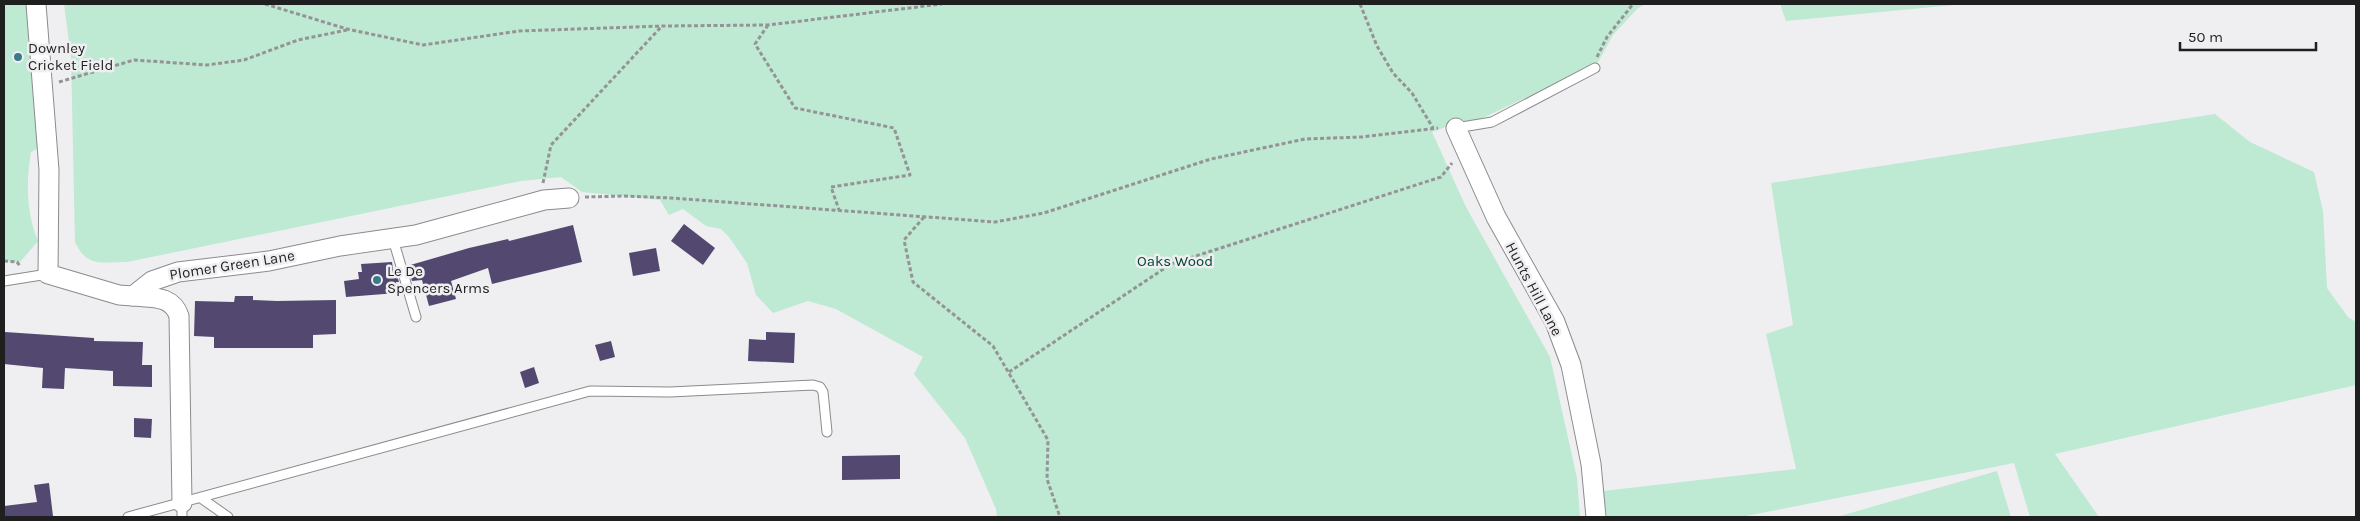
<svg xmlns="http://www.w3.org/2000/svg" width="2360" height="521" font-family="Karla,sans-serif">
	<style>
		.green { fill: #bee9d2 }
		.building { fill: #534970 }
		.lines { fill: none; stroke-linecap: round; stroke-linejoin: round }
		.service-casing { stroke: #8b8b8e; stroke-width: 11 }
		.minor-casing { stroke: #8b8b8e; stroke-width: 21 }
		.path { stroke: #949496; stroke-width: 3; stroke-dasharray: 4 2.5; stroke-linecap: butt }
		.service { stroke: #fff; stroke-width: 9 }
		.minor { stroke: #fff; stroke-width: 19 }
		.poi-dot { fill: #3a7a8d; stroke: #efeff2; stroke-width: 2 }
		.labels { text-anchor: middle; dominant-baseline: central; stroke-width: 5; stroke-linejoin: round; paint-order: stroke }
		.poi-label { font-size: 15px; fill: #1f1f20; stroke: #efeff2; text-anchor: start }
		.park-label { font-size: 15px; fill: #01462d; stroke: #efeff2 }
		.street-label { font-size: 15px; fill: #1f1f20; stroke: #efeff2 }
	</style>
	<rect width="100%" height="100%" fill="#efeff2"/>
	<g class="green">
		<path d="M4 4H26L41 147 31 152C26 181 26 213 38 241L20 262 4 261Z"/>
		<path d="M64 4H1645L1637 9 1613 35 1597 64 1476 121H1462L1432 132 1466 207 1550 357 1577 478 1580 517H997L996 509 965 438 914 374 923 357 836 309 808 301 773 313 756 295 747 263 729 237 721 229 706 226 683 209 669 215 660 200 582 192 561 177 521 181 127 262C102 262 87 268 75 242L71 57Z"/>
		<polygon points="1780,4 1965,4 1786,21"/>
		<polygon points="2215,114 2250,142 2314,172 2323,211 2327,288 2348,317 2356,322 2356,385 2055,454 2099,517 2030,517 2014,463 1741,517 1607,517 1603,491 1796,469 1766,334 1793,325 1771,183"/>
		<polygon points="1997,471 2011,517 1840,517 1840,516"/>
	</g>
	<g class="building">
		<polygon points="684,224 715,248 703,265 671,241"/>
		<polygon points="573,225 582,262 492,284 488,268 451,281 456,299 429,306 422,280 412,281 407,266 469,248 508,239 509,241"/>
		<polygon points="656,248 660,271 633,276 629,253"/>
		<polygon points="392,262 393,270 395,269 399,282 396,282 397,293 346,297 344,281 359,279 358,272 362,272 361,264"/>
		<polygon points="235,296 253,296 253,300 277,301 336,300 336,334 313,335 313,348 214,348 214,337 194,336 195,301 234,302"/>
		<polygon points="5,332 94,338 94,341 143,342 142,365 152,365 152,387 113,386 113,371 65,368 64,389 42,388 43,368 4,364"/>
		<polygon points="766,332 795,333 794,363 748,361 749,339 766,340"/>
		<polygon points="611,341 615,357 600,361 595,345"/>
		<polygon points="534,367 539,383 525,388 520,372"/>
		<polygon points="134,418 152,419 151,438 134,437"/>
		<polygon points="900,455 900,479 842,480 842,456"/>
		<polygon points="49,483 53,516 4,517 4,506 37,502 34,485"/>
	</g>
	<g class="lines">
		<defs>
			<g id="service">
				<polyline points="1456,128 1492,122 1595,68"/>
				<polyline points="393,239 416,317"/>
				<polyline points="4,281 48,274"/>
				<polyline points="201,498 228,517"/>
				<polyline points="182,503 182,517"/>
				<polyline points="128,517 590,391 670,392 813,385 820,387 823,392 827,432"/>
			</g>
			<g id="minor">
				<polyline points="36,4 49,170 48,274 119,295 133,296 152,281 178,272 269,261 340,246 416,235 544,200 569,198"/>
				<polyline points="1456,128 1496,217 1555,322 1571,365 1591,464 1596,517"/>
				<path d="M133 296C152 298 172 295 179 316L182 503"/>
			</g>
		</defs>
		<use href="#service" class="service-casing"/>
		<use href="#minor" class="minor-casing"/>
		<g class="path">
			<polyline points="265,4 347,29 423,45 519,31 663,26 768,25 942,4"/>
			<polyline points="1360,4 1377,46 1393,73 1412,93 1433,128"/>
			<polyline points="768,25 755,44 795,108 894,128 910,175 831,187 839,210"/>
			<polyline points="1597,57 1607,37 1633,4"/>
			<polyline points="59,82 134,60 207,65 244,60 298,40 347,30"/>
			<polyline points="543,183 551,145 662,26"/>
			<polyline points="585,197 623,196 671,198 995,222 1044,213 1211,159 1305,139 1362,137 1438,128"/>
			<polyline points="924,217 904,240 913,282 993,346 1048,440 1047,479 1060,517"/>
			<polyline points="4,261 17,262 20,266"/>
			<polyline points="1009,372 1171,264 1441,177 1452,163"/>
		</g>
		<use href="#service" class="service"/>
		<use href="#minor" class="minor"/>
	</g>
	<g class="poi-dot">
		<circle cx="18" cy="57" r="5"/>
		<circle cx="377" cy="280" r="5"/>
	</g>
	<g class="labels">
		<g class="poi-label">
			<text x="28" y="48">Downley<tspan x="28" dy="17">Cricket Field</tspan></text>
			<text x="387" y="271">Le De<tspan x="387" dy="17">Spencers Arms</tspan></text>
		</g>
		<g class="park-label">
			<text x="1175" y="261">Oaks Wood</text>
		</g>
		<g class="street-label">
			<text transform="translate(232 265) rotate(-9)">Plomer Green Lane</text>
			<text transform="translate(1534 289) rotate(62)">Hunts Hill Lane</text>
		</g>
	</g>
	<rect width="2360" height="521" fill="none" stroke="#1f1f20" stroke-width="10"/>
	<path d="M2180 42v8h136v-8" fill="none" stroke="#1f1f20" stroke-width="2.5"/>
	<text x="2188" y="42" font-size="15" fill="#1f1f20" stroke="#efeff2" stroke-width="4" paint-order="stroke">50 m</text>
</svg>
